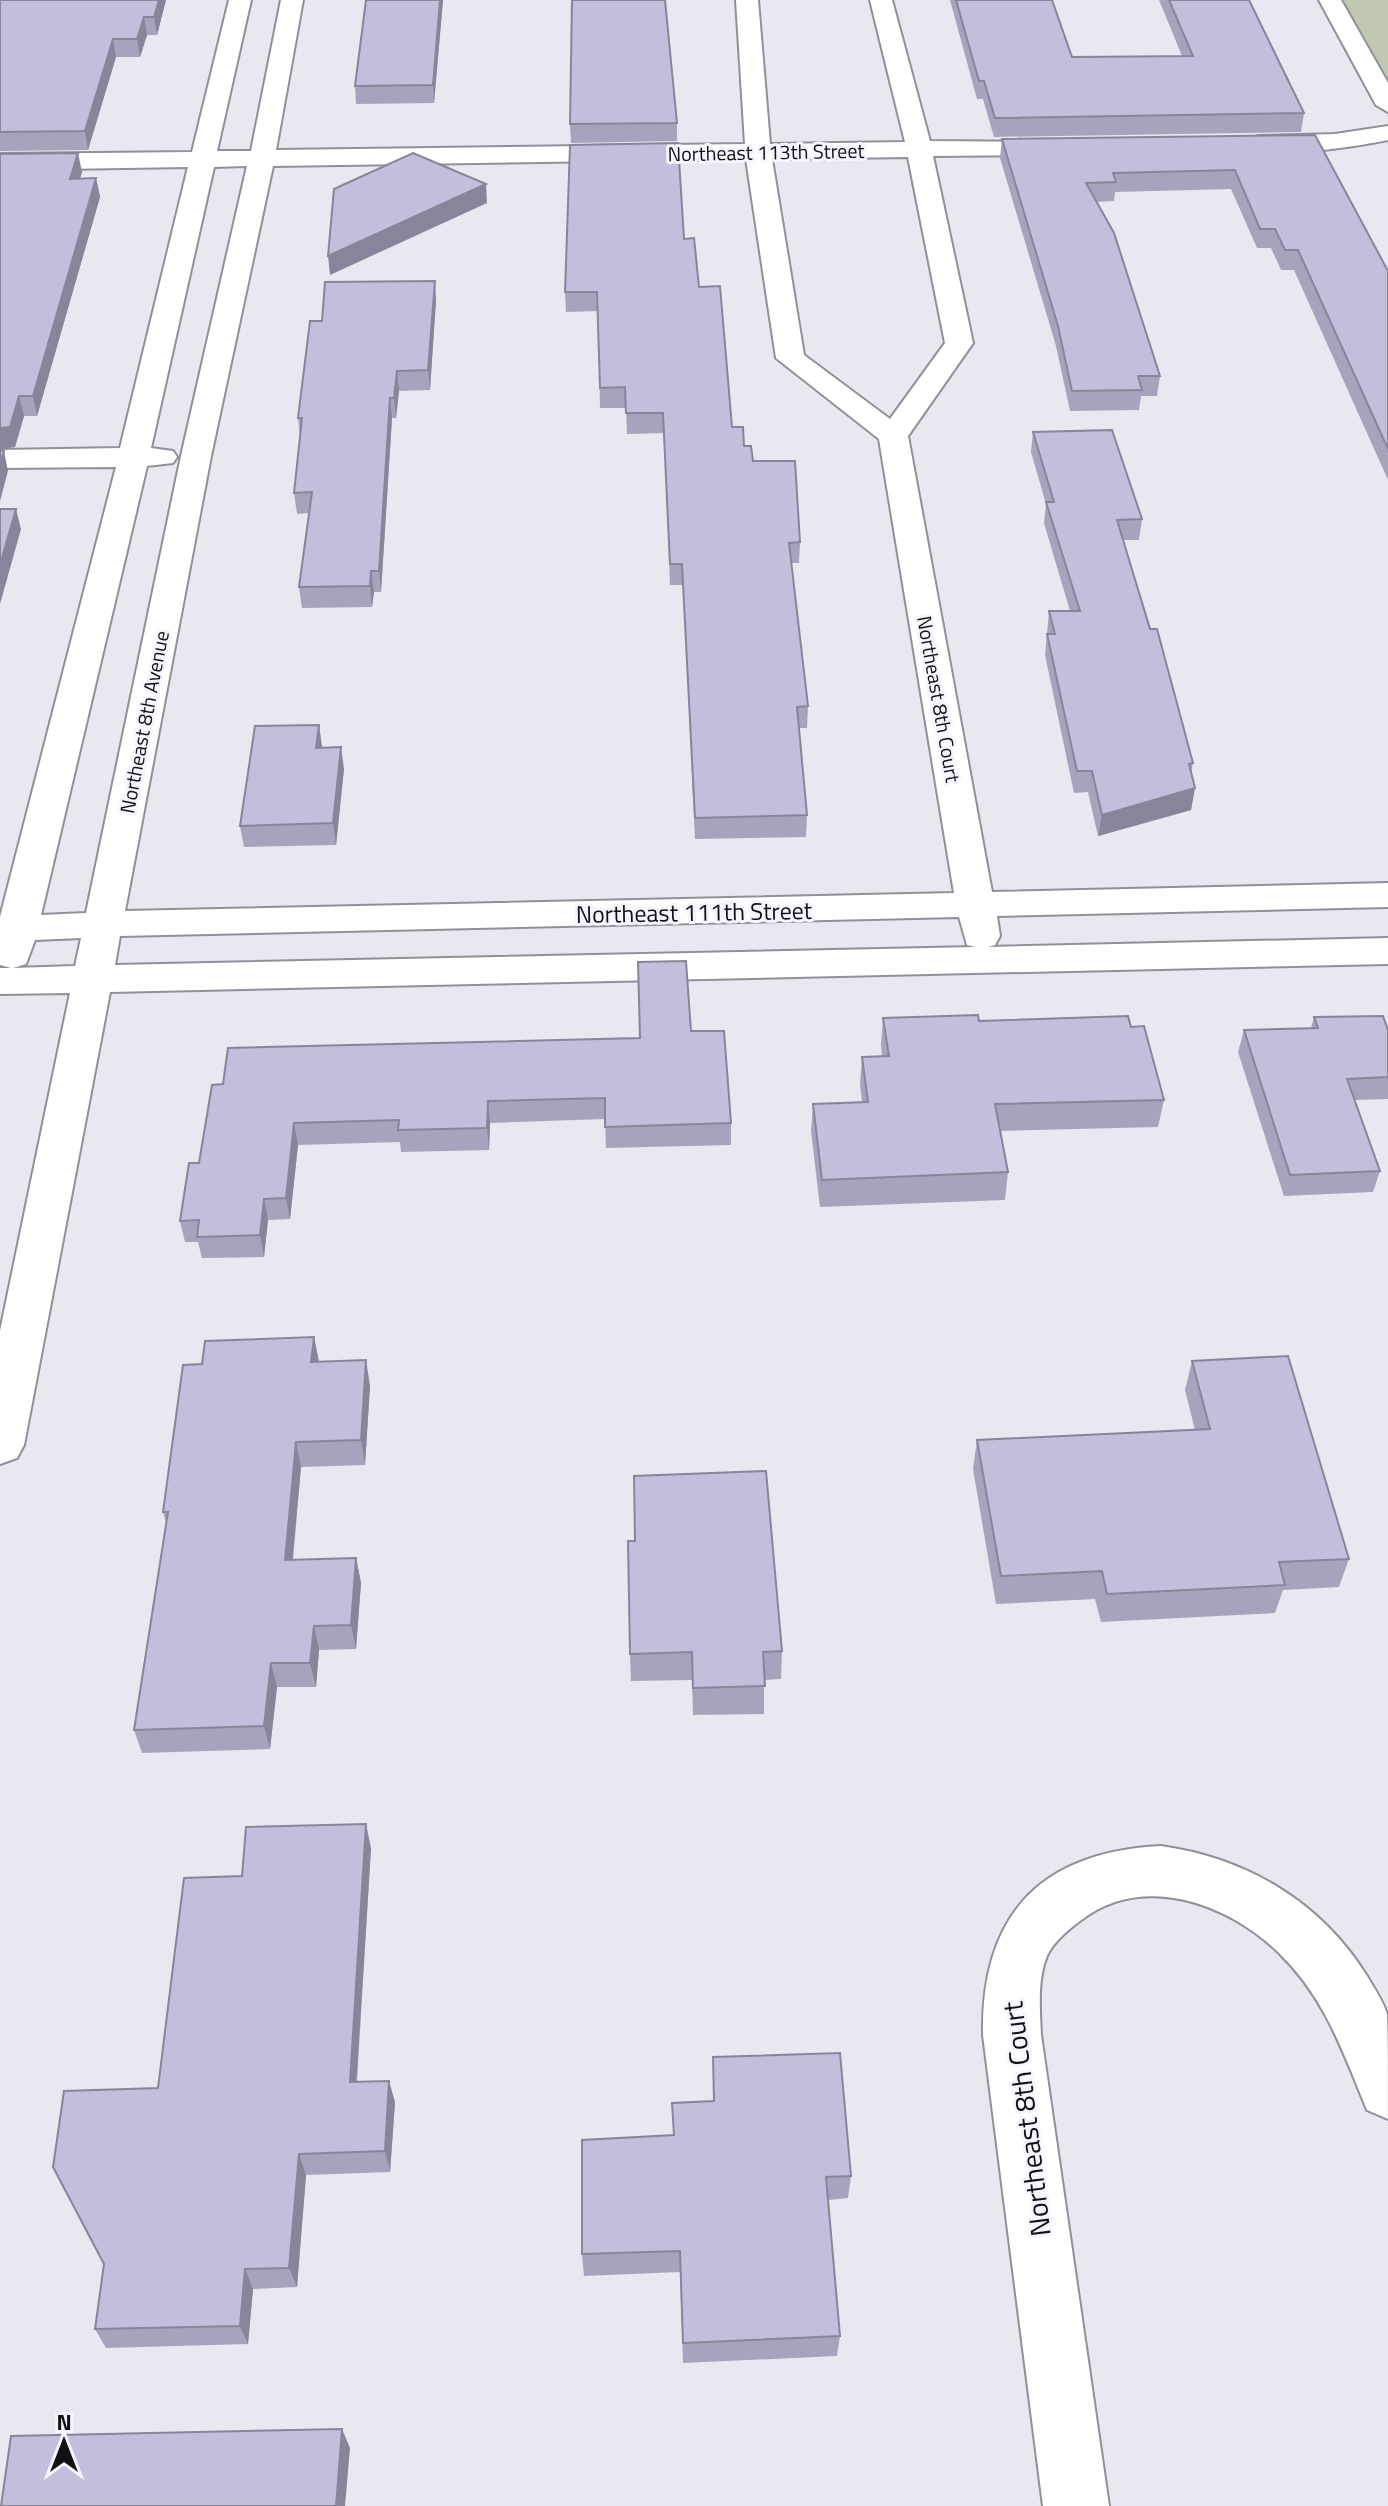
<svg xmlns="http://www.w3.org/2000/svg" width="1388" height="2506" font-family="'Titillium Web',sans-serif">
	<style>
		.green { fill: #c1c8b2 }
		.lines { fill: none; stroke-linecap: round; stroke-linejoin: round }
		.minor-casing { stroke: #919098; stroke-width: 4 }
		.minor { fill: #fff; fill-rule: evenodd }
		.wall { fill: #a7a3bd }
		.shaded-wall { fill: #88859a }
		.building { fill: #c2bedc; stroke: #88859a; stroke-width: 2 }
		.labels { text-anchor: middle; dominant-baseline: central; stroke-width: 6; stroke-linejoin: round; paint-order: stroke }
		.far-street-label { font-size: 20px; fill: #111114; stroke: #f6f5ff }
		.street-label { font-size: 24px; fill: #111114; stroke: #f6f5ff }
		.near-street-label { font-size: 28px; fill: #111114; stroke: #f6f5ff }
	</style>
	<rect width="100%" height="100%" fill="#e9e8f1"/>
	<polygon class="green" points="1330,0 1388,0 1388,105"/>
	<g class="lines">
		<defs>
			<g id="minor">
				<path d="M229 0H251L217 151H251L281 0H303L276 150 745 144 736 0H758L770 144 905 142 870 0H892L930 141 1070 142 1074 147 1061 155 933 156 973 343 908 436 992 892 1388 883V907L997 916 1000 936 995 945 988 947 1388 938V964L110 992 24 1445 17 1458 0 1464V1331L70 993 0 994V968H11L0 965V917L116 467 0 468V450L120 448 188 167 0 170V154L192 152ZM908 157 945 343 890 419 804 355 772 159ZM746 159 776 358 879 439 954 893 125 911 211 456 273 166ZM247 166 181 456 86 913 41 915 147 466 173 463 177 457 173 451 151 448 214 167ZM959 917 967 945 975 947 115 965 120 936ZM81 938 75 966 13 968 26 964 35 940Z"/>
				<polygon points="1319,0 1341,0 1388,83 1388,112 1376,105"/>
				<path d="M1388 126V140C1364 145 1259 163 1245 144L1258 136 1335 134Z"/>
				<path d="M1161 1846C1247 1858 1321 1902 1367 1976 1374 1988 1383 2001 1387 2014 1388 2036 1388 2093 1388 2119L1367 2110C1343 2052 1325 1997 1278 1952 1227 1903 1142 1872 1080 1921 1068 1930 1053 1942 1047 1956 1037 1980 1040 2010 1041 2035L1109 2506H1043L983 2035C981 1915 1040 1852 1161 1846Z"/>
			</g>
		</defs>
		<use href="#minor" class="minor-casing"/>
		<use href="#minor" class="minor"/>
	</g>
	<g class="wall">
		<polygon points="0,0 166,0 157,35 147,35 140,57 116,57 88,150 0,151"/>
		<polygon points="443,0 434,103 356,104 355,86"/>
		<polygon points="950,0 1052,0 1072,57 1182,56 1159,0 1249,0 1304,113 1301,132 994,137 983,99 977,99"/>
		<polygon points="677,123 677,141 571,143 570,124"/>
		<polygon points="1315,135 1388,271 1388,480 1294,270 1281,270 1271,248 1257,248 1231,189 1115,192 1114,201 1096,202 1160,376 1157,396 1141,396 1139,410 1070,411 1056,346 1000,158 1002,139"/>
		<polygon points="0,154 82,172 80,178 96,178 100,197 37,416 24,416 15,447 0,449"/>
		<polygon points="684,239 699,287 732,427 744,446 800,542 799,563 791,563 808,706 807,728 799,728 807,815 806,837 695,839 683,585 670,585 664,433 627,434 626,408 600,408 598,311 566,312 565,292"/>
		<polygon points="436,300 430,390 399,391 396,418 392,418 381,592 374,592 372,607 302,608 299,587 309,513 297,514 294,493 300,436 298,418"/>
		<polygon points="1033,432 1142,519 1139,540 1123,540 1193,763 1191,773 1195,788 1191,810 1098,836 1088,792 1074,793 1045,655 1049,611 1070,611 1044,523 1046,504 1031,452"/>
		<polygon points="319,725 321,748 344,769 336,845 244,847 240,826"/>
		<polygon points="1314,1017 1388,1030 1388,1099 1355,1100 1380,1171 1373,1192 1284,1196 1238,1052 1244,1030 1311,1028"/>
		<polygon points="883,1018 1131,1027 1164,1100 1158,1127 1001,1131 1008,1172 1005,1200 820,1207 811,1131 813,1104 862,1102 860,1084 862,1057 882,1057 881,1045"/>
		<polygon points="691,1031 731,1123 731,1145 606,1148 605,1119 490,1123 489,1150 401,1152 400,1142 298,1145 290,1219 268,1220 264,1257 202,1258 198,1242 185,1242 180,1221 199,1163 212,1085 640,1038"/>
		<polygon points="314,1337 319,1362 370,1386 365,1465 301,1467 293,1560 356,1558 361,1583 356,1649 319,1650 316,1687 277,1687 270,1749 142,1753 134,1730 166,1522 163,1512 202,1364"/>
		<polygon points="1192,1361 1349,1559 1339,1587 1283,1590 1275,1613 1101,1622 1095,1599 996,1604 973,1469 977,1440 1195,1430 1185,1390"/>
		<polygon points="782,1651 781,1679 764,1680 764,1714 693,1715 692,1680 631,1681 630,1654"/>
		<polygon points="371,1848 357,2082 395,2102 390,2172 306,2175 297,2287 253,2289 248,2344 106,2348 95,2329 158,2088 242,1876"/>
		<polygon points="713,2057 851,2176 848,2198 828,2200 840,2336 837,2356 683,2363 680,2272 584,2276 582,2254 673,2135 713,2101"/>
	</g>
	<g class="shaded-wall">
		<polygon points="159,0 166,0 157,35 154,17"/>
		<polygon points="440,0 443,0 434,103 433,85"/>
		<polygon points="144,17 147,35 140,57 137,39"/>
		<polygon points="113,39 116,57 88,150 85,131"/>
		<polygon points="78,153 82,172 74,197 70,179"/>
		<polygon points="96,178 100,197 37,416 33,396"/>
		<polygon points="486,184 487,203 330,275 328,256"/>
		<polygon points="435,281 436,300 430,390 428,370"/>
		<polygon points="397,371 399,391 396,418 394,398"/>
		<polygon points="19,396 24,416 15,447 0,449 0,428"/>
		<polygon points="390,398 392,418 381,592 379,571"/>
		<polygon points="4,451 8,471 0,501 0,463"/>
		<polygon points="16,509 21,529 0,604 0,565"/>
		<polygon points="371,571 374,592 372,607 370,586"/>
		<polygon points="319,725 322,746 319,770 316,748"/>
		<polygon points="341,747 344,769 336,845 333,823"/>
		<polygon points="1195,788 1191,810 1098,836 1102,815"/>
		<polygon points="488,1101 490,1123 489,1150 487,1128"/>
		<polygon points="294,1123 298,1145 290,1219 286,1198"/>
		<polygon points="264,1199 268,1220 264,1257 260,1235"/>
		<polygon points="314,1337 319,1362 311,1362"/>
		<polygon points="366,1360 370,1386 365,1465 361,1440"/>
		<polygon points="296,1442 301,1467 290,1585 285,1560"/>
		<polygon points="356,1558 361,1583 356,1649 351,1625"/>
		<polygon points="314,1626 319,1650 316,1687 310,1663"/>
		<polygon points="271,1663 277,1687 270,1749 264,1726"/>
		<polygon points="366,1824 371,1848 355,2103 350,2082"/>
		<polygon points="389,2081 395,2102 390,2172 385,2151"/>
		<polygon points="299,2154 306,2175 297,2287 289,2268"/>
		<polygon points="245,2269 253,2289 248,2344 240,2326"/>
		<polygon points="342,2429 350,2448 345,2506 336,2506"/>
	</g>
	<g class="building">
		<polygon points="0,0 159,0 154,17 144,17 137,39 113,39 85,131 0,132"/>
		<polygon points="366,0 440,0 433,85 355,86"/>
		<polygon points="572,0 665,0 677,123 570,124"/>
		<polygon points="956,0 1052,0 1072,57 1193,56 1169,0 1249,0 1304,113 995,118 984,81 979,81"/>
		<polygon points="1315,135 1388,271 1388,449 1298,250 1285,250 1275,229 1260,229 1235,170 1113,173 1116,182 1086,183 1114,233 1160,376 1138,376 1142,390 1072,391 1058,326 1002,139"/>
		<polygon points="678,143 684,239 694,238 699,287 720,286 732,427 743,427 744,446 751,446 753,461 795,461 800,542 789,543 808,706 797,707 807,815 695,818 682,564 670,564 663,413 626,413 625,387 600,388 597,292 565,292 570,145"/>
		<polygon points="78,153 70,179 96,178 33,396 19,396 10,427 0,428 0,154"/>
		<polygon points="413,153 486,184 328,256 334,189"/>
		<polygon points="435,281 428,370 397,371 394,398 390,398 379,571 371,571 370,586 299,587 312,492 294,493 302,418 298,418 310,321 322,321 325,282"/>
		<polygon points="1112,430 1142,519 1117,520 1150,629 1157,629 1193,763 1189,764 1195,788 1102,815 1092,771 1077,771 1047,634 1055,634 1049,611 1080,611 1046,502 1054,502 1033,432"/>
		<polygon points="0,450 4,451 0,463"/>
		<polygon points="0,509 16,509 0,565"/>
		<polygon points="319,725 316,748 341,747 333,823 240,826 255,726"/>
		<polygon points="686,961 691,1031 724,1031 731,1123 605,1127 605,1098 488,1101 487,1128 398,1130 399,1120 294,1123 286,1198 264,1199 260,1235 197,1237 199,1220 180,1221 189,1163 199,1163 212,1085 223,1084 228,1048 640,1038 638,962"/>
		<polygon points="978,1015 979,1021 1128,1016 1131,1027 1144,1026 1164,1100 995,1104 1008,1172 822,1180 813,1104 868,1102 862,1057 889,1056 883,1018"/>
		<polygon points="1383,1016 1388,1030 1388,1077 1347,1079 1380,1171 1290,1175 1244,1030 1318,1028 1314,1017"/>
		<polygon points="314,1337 311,1362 366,1360 361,1440 296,1442 285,1560 356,1558 351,1625 314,1626 310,1663 271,1663 264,1726 134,1730 168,1512 163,1512 183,1365 202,1364 205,1341"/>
		<polygon points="1288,1356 1349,1559 1279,1562 1285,1585 1107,1594 1102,1571 1001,1576 977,1440 1210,1429 1192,1361"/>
		<polygon points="766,1471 782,1651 763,1652 765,1686 693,1688 692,1652 630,1654 628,1541 635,1541 634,1476"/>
		<polygon points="366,1824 350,2082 389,2081 385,2151 299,2154 289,2268 245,2269 240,2326 95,2329 104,2264 53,2167 64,2091 158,2088 184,1878 242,1876 246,1827"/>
		<polygon points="840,2053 851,2176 826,2177 840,2336 683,2343 680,2251 582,2254 582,2140 674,2135 672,2103 714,2101 713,2057"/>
		<polygon points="342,2429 336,2506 1,2506 11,2436"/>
	</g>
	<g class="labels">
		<g class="far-street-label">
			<text transform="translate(766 152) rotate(-1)">Northeast 113th Street</text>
			<text transform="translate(939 699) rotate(80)">Northeast 8th Court</text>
			<text transform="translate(144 722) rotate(-79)">Northeast 8th Avenue</text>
		</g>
		<g class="street-label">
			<text transform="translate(694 912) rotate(-1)">Northeast 111th Street</text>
		</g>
		<g class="near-street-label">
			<text transform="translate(1026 2119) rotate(-97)">Northeast 8th Court</text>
		</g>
	</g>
	<g transform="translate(64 2442)" stroke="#f6f5ff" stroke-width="6" paint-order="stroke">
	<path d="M0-6L14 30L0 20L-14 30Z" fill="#111114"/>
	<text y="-12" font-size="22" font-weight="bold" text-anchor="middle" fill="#111114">N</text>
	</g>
</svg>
